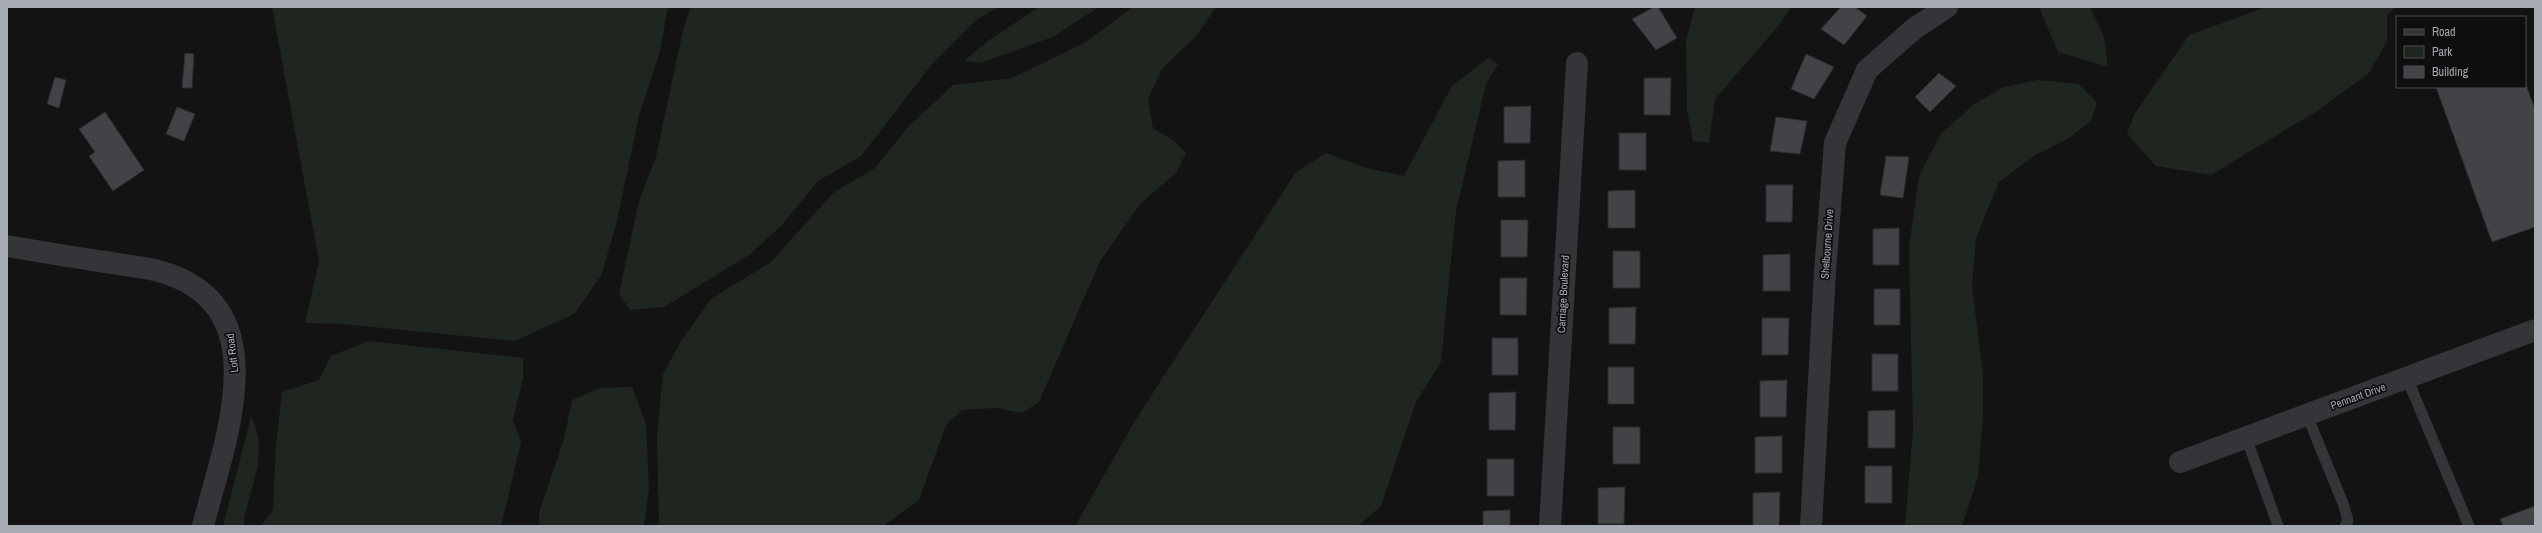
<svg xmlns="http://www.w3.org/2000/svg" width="2542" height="533" font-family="'Archivo Narrow',sans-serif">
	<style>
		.green { fill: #1f2620 }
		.building { fill: #424347; stroke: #2d2d30 }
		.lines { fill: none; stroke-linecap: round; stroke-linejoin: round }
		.service { stroke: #343538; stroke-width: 11 }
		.minor { stroke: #343538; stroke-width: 22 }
		.tertiary { stroke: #343538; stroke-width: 22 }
		.labels { text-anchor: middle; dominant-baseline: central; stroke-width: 3.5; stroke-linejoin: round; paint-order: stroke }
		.street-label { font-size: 11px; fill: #a6aab3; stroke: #0e0e0f }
	</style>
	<rect width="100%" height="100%" fill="#131314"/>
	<g class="green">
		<polygon points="272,7 668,7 660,51 639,116 616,225 601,276 574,314 515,341 342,324 305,323 319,261"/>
		<polygon points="691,7 998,7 976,20 933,63 861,156 818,181 781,226 749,255 664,307 630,310 619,294 639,201 656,157 684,26"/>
		<polygon points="1039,7 1099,7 1053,37 980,63 964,61 988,41"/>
		<polygon points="1133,7 1216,7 1197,35 1162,69 1148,99 1153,128 1174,141 1186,153 1176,173 1141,203 1100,261 1039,402 1022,413 997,408 962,410 946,425 919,500 883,526 659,526 657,434 663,374 681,341 711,299 771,262 834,192 874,169 909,126 953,85 1012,78 1086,42"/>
		<polygon points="1695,7 1791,7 1780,24 1715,99 1709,143 1693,141 1687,110 1686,41"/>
		<polygon points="2039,7 2090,7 2104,37 2108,67 2058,52"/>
		<polygon points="2266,7 2397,7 2387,14 2387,41 2369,73 2317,111 2211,175 2156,166 2127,134 2134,115 2189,35"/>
		<polygon points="1488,58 1498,64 1486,84 1456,211 1441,362 1416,402 1381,506 1358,526 1075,526 1136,419 1296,172 1326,153 1366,168 1404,176 1452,86"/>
		<polygon points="2038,80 2079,84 2097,103 2091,121 2069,138 2034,156 1999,182 1976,238 1972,287 1983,374 1983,415 1978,477 1962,526 1905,526 1913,430 1909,247 1919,176 1940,135 1974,104 2004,87"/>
		<polygon points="368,341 523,358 523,378 513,420 521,442 501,526 261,526 273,510 276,444 282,392 319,380 331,356"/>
		<polygon points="632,387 646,424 649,489 644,526 539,526 539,513 564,439 572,400 601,388"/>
		<path d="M251 417C271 453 248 489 243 526H223Z"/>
	</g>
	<g class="building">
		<polygon points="1654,7 1658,7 1677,38 1656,50 1632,19"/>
		<polygon points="1841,7 1855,7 1867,16 1844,45 1821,29"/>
		<polygon points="185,53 194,54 192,88 182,88"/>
		<polygon points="1806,54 1834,67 1814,99 1791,89"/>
		<polygon points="1939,73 1956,86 1930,112 1915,97"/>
		<polygon points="55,77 66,80 59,108 47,104"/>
		<polygon points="1644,78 1671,78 1670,115 1644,115"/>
		<polygon points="2525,82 2535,109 2535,227 2492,242 2436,87 2525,87"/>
		<polygon points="1531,106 1530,143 1504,143 1504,107"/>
		<polygon points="177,107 195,114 184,141 166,134"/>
		<polygon points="105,112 144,170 113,191 89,156 95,152 79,129"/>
		<polygon points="1776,117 1807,121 1800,154 1770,151"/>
		<rect x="1619" y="133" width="27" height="37"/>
		<polygon points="1886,156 1909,157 1903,198 1880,195"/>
		<polygon points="1525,160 1525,197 1498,197 1498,161"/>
		<polygon points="1766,185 1793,185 1792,222 1766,222"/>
		<polygon points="1635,190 1635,228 1608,228 1608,191"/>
		<polygon points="1501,220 1528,220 1527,257 1501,257"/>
		<polygon points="1899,228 1899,265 1873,265 1873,229"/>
		<rect x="1613" y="251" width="27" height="37"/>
		<polygon points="1790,254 1790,291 1763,291 1763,255"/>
		<polygon points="1500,278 1527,278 1526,315 1500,315"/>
		<rect x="1874" y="289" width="26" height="36"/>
		<polygon points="1636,307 1635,344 1609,344 1609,308"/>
		<polygon points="1762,318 1789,318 1788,355 1762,355"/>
		<rect x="1492" y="338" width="26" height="37"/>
		<rect x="1872" y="354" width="26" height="37"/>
		<rect x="1608" y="367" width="26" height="37"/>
		<polygon points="1787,380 1786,417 1760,417 1760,381"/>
		<polygon points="1516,392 1515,430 1489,430 1489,393"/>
		<polygon points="1895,410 1895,448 1868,448 1868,411"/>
		<rect x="1613" y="427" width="27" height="37"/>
		<polygon points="1782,436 1782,473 1755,473 1755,437"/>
		<rect x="1487" y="459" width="27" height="37"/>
		<rect x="1865" y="466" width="27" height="37"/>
		<polygon points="1625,487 1624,524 1598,524 1598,488"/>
		<polygon points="1780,492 1779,526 1753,526 1753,493"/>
		<polygon points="2535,506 2535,526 2503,526 2500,519"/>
		<polygon points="1510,510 1510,526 1483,526 1483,511"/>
	</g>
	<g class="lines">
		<g class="service">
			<polyline points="2407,378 2469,526"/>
			<polyline points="2307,415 2344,506 2348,521 2345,526"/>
			<polyline points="2246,437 2278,526"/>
		</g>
		<g class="minor">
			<polyline points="2180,462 2535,330"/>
			<polyline points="1550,526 1577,63"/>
			<polyline points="1811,526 1825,272 1835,143 1867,70 1915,28 1947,7"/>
		</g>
		<path class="tertiary" d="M7 246C42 252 77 258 112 263 128 266 146 267 162 272 280 307 224 442 203 526"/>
	</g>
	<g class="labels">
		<g class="street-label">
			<text transform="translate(1827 244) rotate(-86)">Shelbourne Drive</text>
			<text transform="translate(1563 294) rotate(-87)">Carriage Boulevard</text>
			<text transform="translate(232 353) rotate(-97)">Lott Road</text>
			<text transform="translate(2358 396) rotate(-20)">Pennant Drive</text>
		</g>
	</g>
	<rect width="2542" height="533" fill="none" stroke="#a6aab3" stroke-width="16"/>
	<rect x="2396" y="16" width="130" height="72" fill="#0e0e0f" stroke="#4b4c51"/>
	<rect x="2404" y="29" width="20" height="6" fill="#343538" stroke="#4b4c51"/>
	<text x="2432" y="36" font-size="12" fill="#a6aab3">Road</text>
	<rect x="2404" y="46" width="20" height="12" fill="#1f2620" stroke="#4b4c51"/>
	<text x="2432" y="56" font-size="12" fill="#a6aab3">Park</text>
	<rect x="2404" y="66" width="20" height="12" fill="#424347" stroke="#4b4c51"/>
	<text x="2432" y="76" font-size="12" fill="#a6aab3">Building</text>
</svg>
